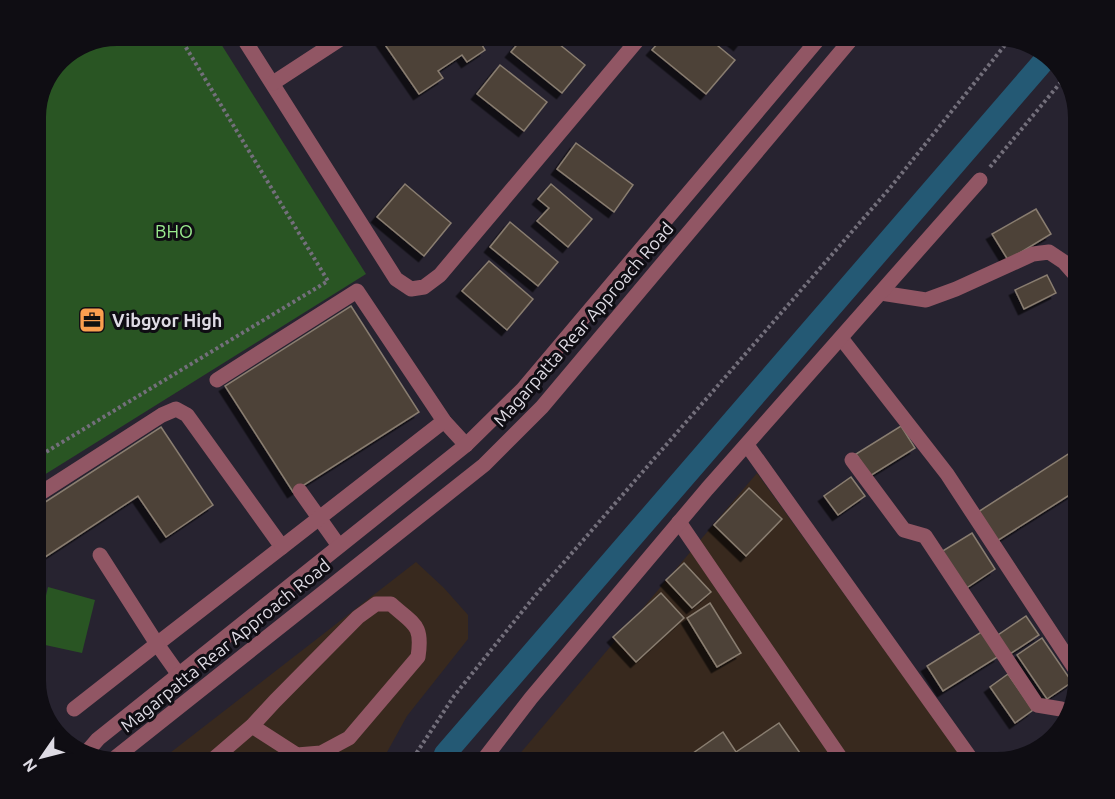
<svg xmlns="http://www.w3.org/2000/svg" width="1115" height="799" font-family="Ubuntu,sans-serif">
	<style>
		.industrial { fill: #38291e }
		.green { fill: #295523 }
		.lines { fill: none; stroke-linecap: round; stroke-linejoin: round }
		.canal { stroke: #245974; stroke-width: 22 }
		.building { fill: #4e4338; stroke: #897d70; stroke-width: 1.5; filter: url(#shadow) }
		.path { stroke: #736f7b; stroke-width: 4; stroke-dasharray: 3 3; stroke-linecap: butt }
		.minor { stroke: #915664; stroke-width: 15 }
		.labels { text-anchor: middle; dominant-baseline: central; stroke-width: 6; stroke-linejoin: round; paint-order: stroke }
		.park-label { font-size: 18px; fill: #9bed8f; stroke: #0f0d13 }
		.poi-label { font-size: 18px; font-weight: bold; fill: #dedbe4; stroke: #0f0d13; text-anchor: start }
		.street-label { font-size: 18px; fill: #dedbe4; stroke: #0f0d13 }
	</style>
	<defs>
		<filter id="shadow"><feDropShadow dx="-5.5" dy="5.5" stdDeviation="0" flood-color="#0009"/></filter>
	</defs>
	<rect width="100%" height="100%" fill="#272330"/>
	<g class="industrial">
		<polygon points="757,473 966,763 512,763"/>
		<polygon points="416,562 444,588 468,615 468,639 407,716 381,763 157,763"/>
	</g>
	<g class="green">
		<polygon points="117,36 216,36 366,274 36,480 36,111 63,56"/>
		<polygon points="48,587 95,600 82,653 36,643 36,638"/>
	</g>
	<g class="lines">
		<polyline class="canal" points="442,763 445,754 1049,55"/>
	</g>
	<g class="building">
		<polygon points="379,36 494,36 482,45 485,50 467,62 462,55 438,71 443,78 419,94"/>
		<polygon points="524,36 549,36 585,65 562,93 511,52"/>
		<polygon points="664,36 706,36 735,60 706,94 652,50"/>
		<polygon points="728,36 746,36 739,45"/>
		<polygon points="500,65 547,102 524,131 477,94"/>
		<polygon points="576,143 633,185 614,212 557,169"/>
		<polygon points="405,184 451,223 424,256 377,217"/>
		<polygon points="551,184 592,219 568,247 537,221 549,208 538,199"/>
		<polygon points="1036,209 1051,234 1008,260 992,234"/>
		<polygon points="510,222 558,262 538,286 490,247"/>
		<polygon points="489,261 533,299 507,330 462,291"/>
		<polygon points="1047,275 1056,293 1024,309 1015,290"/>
		<polygon points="351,306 419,412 293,492 225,386"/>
		<polygon points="901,426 915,448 870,476 856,454"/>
		<polygon points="161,427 213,505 166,537 138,496 36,563 36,508"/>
		<polygon points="1079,447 1079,489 997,541 978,512"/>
		<polygon points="851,477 865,496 838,515 824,496"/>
		<polygon points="749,488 782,519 746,556 714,525"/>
		<polygon points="972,533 995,569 965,589 941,552"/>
		<polygon points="684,563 711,592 692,608 666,580"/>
		<polygon points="661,593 684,618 636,662 613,637"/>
		<polygon points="710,603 741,653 717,667 687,618"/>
		<polygon points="1026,616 1039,635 1007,656 995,637"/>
		<polygon points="983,631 999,656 943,691 927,666"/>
		<polygon points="1042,638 1072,682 1047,699 1017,655"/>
		<polygon points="1008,674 1033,710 1015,723 990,687"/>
		<polygon points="779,723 807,763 679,763 723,732 736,752"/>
	</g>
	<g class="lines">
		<g class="path">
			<polyline points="990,167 1066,76"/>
			<polyline points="36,458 328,281 179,36"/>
			<polyline points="410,763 454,696 538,592 890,188 1009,40"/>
		</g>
		<g class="minor">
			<polyline points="242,36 396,279 411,289 424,287 440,275 641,36"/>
			<polyline points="273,83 345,36"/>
			<polyline points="881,293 926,300 956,289 1033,254 1049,252 1064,262 1079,279"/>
			<polyline points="841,338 947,474 1079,675"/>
			<polyline points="217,380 357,291 444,421 466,445"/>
			<polyline points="747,445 974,763"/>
			<polyline points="852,460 904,530 925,536 1037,705 1061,709 1069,713"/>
			<polyline points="300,491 339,546"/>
			<polyline points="36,496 162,415 176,409 187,415 282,547 157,644 179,675"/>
			<polyline points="679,522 844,763"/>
			<polyline points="282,547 444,421"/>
			<polyline points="74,709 157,644 100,555"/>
			<polyline points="86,753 98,739 466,445 523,389 821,36"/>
			<polyline points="111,761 484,465 542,407 854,36"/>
			<path d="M209 763 252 726 275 701 358 617 376 604H391C414 625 423 624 418 657L349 738 321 753 297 755 252 726"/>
			<polyline points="481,763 531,698 707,489 980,180"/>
		</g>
	</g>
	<defs>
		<symbol id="office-square" viewBox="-11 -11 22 22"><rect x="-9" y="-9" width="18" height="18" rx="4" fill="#fa9f4f" stroke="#0f0d13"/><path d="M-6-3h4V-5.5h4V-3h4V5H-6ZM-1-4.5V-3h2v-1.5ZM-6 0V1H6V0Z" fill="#111"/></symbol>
	</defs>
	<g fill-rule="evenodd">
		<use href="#office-square" x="77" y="305" width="30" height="30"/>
	</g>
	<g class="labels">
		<g class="park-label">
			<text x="174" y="231">BHO</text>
		</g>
		<g class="poi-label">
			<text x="112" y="320">Vibgyor High</text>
		</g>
		<g class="street-label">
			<text transform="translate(583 324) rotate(-49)">Magarpatta Rear Approach Road</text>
			<text transform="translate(225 645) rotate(-39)">Magarpatta Rear Approach Road</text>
		</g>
	</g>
	<path d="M0 0H1115V799H0ZM117 46H997A71 71 0 0 1 1068 117V681A71 71 0 0 1 997 752H117A71 71 0 0 1 46 681V117A71 71 0 0 1 117 46Z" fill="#0f0d13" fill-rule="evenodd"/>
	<g transform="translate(42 757) rotate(235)" stroke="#0f0d13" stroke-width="4.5" paint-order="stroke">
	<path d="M0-4.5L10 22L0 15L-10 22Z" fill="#dedbe4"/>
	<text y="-9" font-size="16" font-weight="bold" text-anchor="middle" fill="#dedbe4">N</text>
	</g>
</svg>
